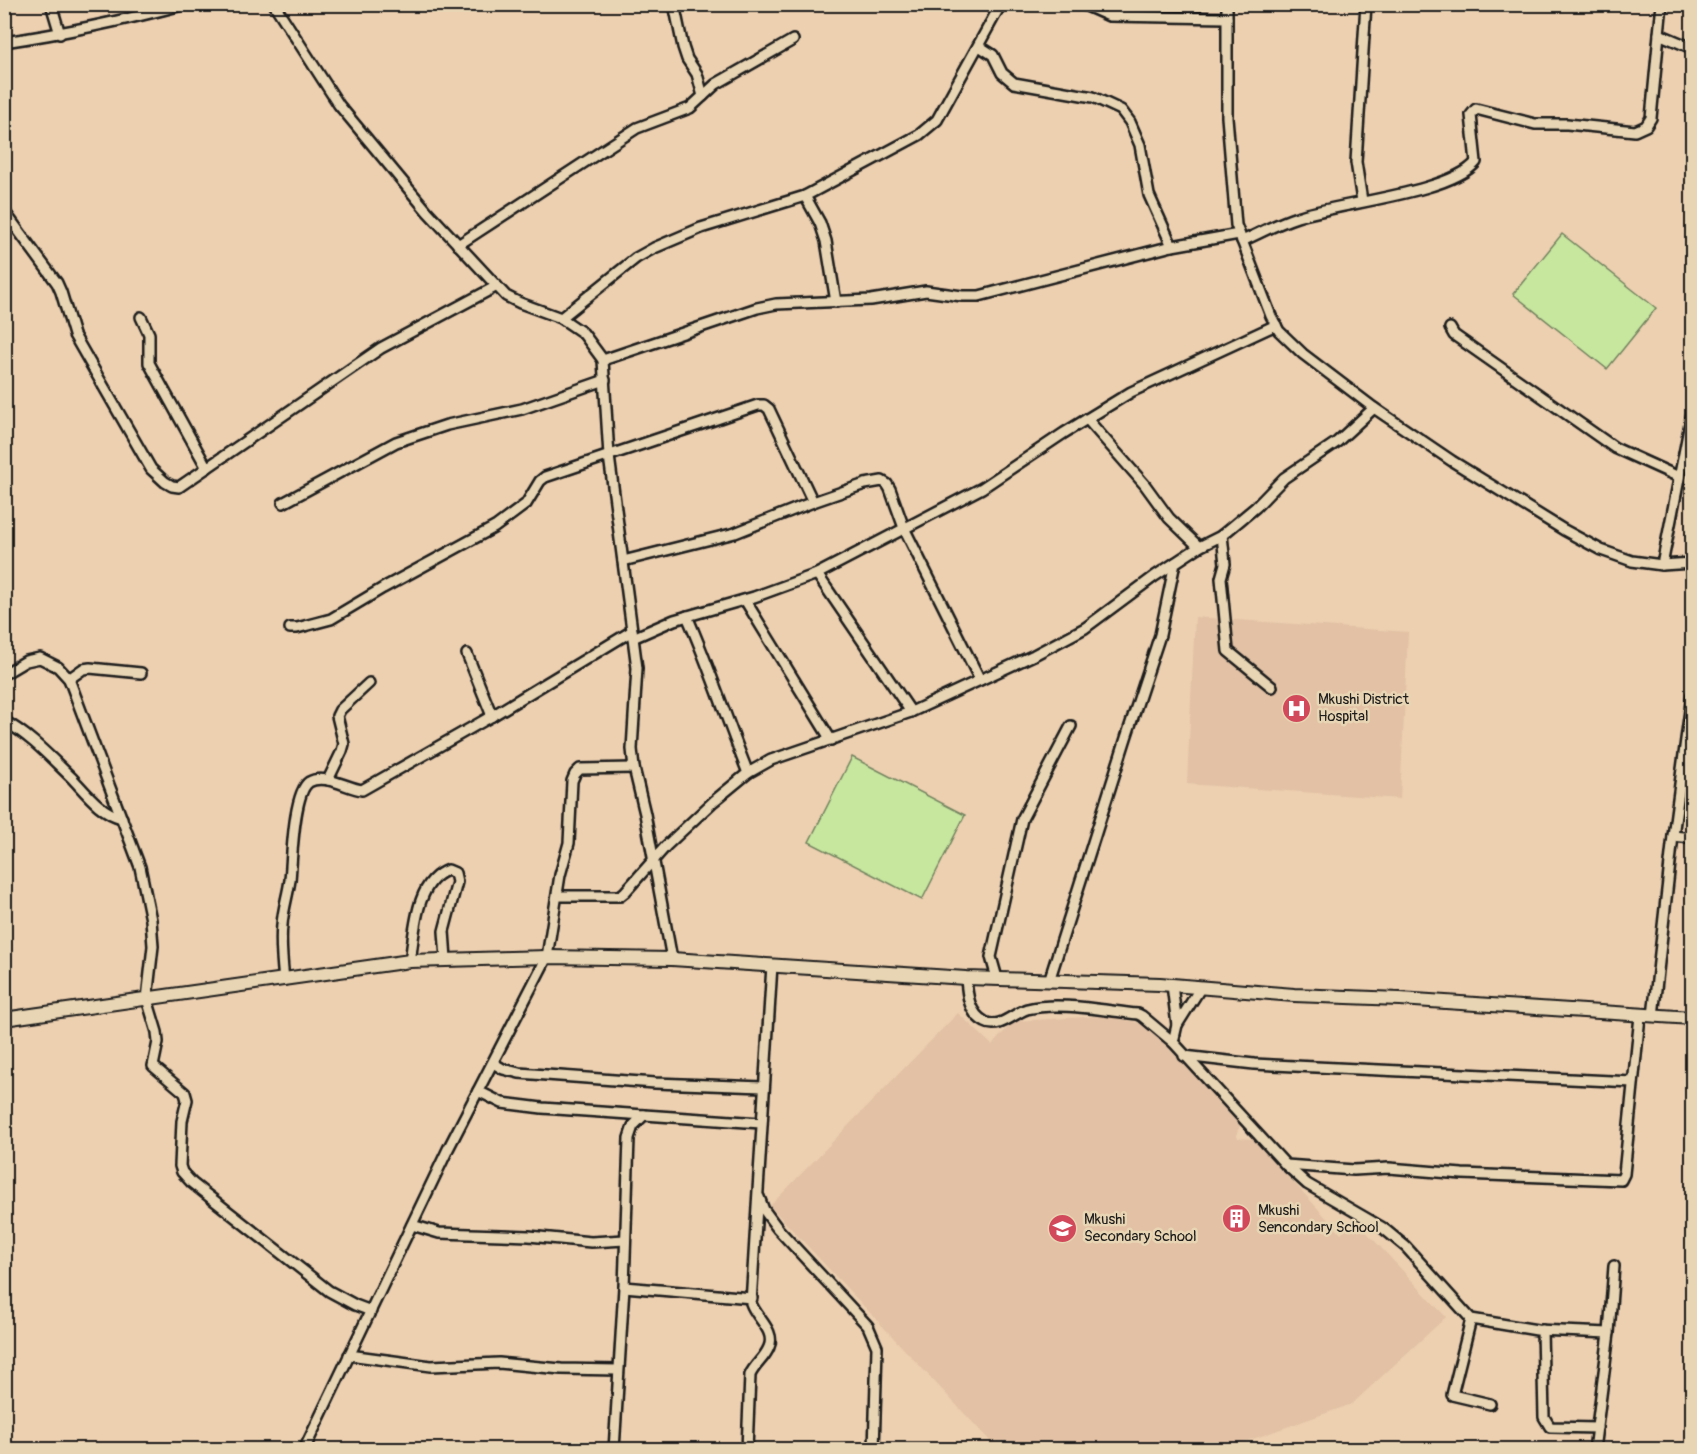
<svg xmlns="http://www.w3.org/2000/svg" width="1697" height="1454" font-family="Pangolin,sans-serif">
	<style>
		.built { fill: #e2c1a4 }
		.green { fill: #c7e79f; stroke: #72825e; stroke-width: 1.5 }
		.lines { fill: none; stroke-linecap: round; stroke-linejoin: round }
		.minor-casing { stroke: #1c1c1c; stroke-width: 14 }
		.tertiary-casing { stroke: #1c1c1c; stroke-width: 16 }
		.minor { stroke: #e8d5b3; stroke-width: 9 }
		.tertiary { stroke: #e8d5b3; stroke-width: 12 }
		.labels { text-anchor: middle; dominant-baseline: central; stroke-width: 5; stroke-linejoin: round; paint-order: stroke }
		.poi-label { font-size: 15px; fill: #1c1c1c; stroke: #e8d5b3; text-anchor: start }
	</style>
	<rect width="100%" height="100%" fill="#edd0b0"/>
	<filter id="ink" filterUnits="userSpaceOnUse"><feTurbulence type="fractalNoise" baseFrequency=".0167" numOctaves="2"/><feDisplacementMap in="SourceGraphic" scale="12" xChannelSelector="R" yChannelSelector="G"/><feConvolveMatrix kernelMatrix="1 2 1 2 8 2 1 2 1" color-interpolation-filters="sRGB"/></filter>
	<g filter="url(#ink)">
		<g class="built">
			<polygon points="1195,617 1408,632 1400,799 1187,784"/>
			<polygon points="958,1013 992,1045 1014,1021 1104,1016 1145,1024 1241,1123 1236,1135 1238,1138 1254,1139 1341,1234 1356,1221 1446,1317 1352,1404 1224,1449 1028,1449 992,1443 770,1206"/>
		</g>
		<g class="green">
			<polygon points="1562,234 1656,308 1607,369 1513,294"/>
			<polygon points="852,757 965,815 922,900 809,842"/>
		</g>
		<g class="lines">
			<defs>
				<g id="minor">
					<polyline points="51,4 60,34"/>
					<polyline points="274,4 339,105 427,211 506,296 520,303 561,318 583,333 603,360 609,456 637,668 632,749 634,768 645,814 672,959"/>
					<polyline points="674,4 683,47 687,59 697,74 703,96"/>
					<polyline points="1082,4 1109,16 1227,18"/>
					<polyline points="1227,4 1227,117 1236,225 1271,316 1279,331 1303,354 1374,408 1452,461 1564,530 1601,550 1632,561 1662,565 1692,563"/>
					<polyline points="1659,34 1662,4"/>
					<path d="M4 42C66 33 126 20 186 4"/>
					<polyline points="979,46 993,55 1002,73 1014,83 1093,97 1121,110 1130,122 1140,145 1149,195 1172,246"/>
					<polyline points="805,196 820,223 826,241 836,302"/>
					<polyline points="1362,201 1356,162 1366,4"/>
					<polyline points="4,211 57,283 61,292 74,335 151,469 165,482 172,486 179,487 381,348 497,286"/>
					<path d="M1242 241C1260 233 1278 223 1297 217 1339 203 1451 193 1476 162L1471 115 1476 109 1535 124H1567L1635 131 1646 126 1651 118 1659 34 1692 48"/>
					<polyline points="458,245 637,128 690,108 716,84 793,40"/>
					<polyline points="141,317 149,334 149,363 207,468"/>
					<polyline points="561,318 636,258 654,248 701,228 805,196 919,135 937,120 1001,4"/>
					<polyline points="1450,328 1454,335 1615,448 1679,477"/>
					<polyline points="603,360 757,308 776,304 871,300 926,291 962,296 979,296 1172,246 1239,234"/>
					<polyline points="1087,419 1145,485 1169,518 1199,547"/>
					<polyline points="283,503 396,442 447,425 522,409 605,380"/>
					<polyline points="1222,535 1225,564 1221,578 1228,651 1272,687"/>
					<polyline points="623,561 735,533 813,502 865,484 882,481 887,484 890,489 904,528 980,680"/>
					<polyline points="1662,565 1692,413"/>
					<polyline points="817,574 911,712"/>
					<polyline points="745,600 831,740"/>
					<path d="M687 616C710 668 727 721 748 773"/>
					<polyline points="290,628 297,628 331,619 383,588 495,527 526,504 540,481 545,477 758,405 764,405 769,409 813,502"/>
					<polyline points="633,638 674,620 754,597 817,574 982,488 1064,433 1131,392 1276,325"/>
					<polyline points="467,654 492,716"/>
					<polyline points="4,674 26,661 40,658 58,667 69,679 140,867 151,920 153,946 147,999 157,1032 158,1042 153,1066 185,1093 187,1100 182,1121 180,1166 182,1172 192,1183 329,1291 355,1305 371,1311"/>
					<polyline points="69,679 83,669 90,668 141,673"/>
					<path d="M4 721C30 735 51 758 72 778 87 794 101 813 122 818"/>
					<polyline points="328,780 342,751 344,744 337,716 340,710 369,683"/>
					<polyline points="1673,836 1692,838"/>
					<polyline points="558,896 620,896 625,892 666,846 714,801 748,773 771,760 911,712 1034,655 1085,628 1155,576 1199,547 1221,536 1256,507 1284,478 1337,442 1374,408"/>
					<path d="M410 961C415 932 415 881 448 870L455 873 457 882 444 931 446 959"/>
					<path d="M966 978C967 994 969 1014 985 1022 999 1030 1014 1013 1027 1009 1060 1001 1105 1011 1138 1014L1142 1016 1173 1042 1286 1165 1307 1184 1383 1228 1406 1247 1471 1319 1537 1330 1609 1333"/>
					<polyline points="997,978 991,957 1022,819 1071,726"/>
					<path d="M284 980C282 961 280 943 282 925 283 909 288 895 290 880 292 860 293 793 309 782 324 773 347 788 362 790L492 716 632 631"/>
					<polyline points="1049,981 1126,738 1160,635 1175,563"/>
					<polyline points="1172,985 1177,1025"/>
					<polyline points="1653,1016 1673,836 1692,695"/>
					<polyline points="1173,1042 1177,1025 1201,987"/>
					<polyline points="1184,1056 1254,1064 1633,1082"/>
					<polyline points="493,1063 503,1069 519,1073 655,1083 763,1087"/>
					<polyline points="478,1091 502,1103 542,1108 761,1123"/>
					<polyline points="1286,1165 1354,1170 1389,1168 1462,1174 1621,1180 1624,1174 1640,1016"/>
					<polyline points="759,1197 764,1210 778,1229 868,1326 877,1347 874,1450"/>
					<polyline points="412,1225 439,1233 529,1236 591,1242 625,1240"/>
					<polyline points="624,1287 752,1298"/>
					<polyline points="1471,1319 1452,1395 1490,1404"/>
					<polyline points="1542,1330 1544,1417 1550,1427 1597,1428"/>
					<polyline points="349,1355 431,1366 499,1363 561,1369 618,1370"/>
					<polyline points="304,1450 448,1149 547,957 560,875 569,843 572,781 575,774 580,769 634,768"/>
					<polyline points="614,1450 624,1287 629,1138 633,1126 644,1115"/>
					<path d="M747 1450 750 1375C755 1364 765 1358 769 1347 776 1331 756 1318 751 1303L772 965"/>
					<polyline points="1594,1450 1609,1333 1614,1266"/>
				</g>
				<polyline id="tertiary" points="4,1019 410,961 547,957 672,959 966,978 1160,984 1294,995 1400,999 1692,1018"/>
			</defs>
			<use href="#minor" class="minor-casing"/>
			<use href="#tertiary" class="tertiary-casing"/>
			<use href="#minor" class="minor"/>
			<use href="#tertiary" class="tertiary"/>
		</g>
	</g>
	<defs>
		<symbol id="hospital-disc" viewBox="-11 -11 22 22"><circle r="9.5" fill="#d1495b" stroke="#e8d5b3"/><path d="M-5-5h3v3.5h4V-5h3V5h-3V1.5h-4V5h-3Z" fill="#fff"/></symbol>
		<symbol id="building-disc" viewBox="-11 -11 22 22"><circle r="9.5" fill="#d1495b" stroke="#e8d5b3"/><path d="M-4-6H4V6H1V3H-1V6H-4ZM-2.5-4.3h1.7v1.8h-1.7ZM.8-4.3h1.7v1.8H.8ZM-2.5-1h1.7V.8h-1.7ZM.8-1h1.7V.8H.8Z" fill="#fff"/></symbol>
		<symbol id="school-disc" viewBox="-11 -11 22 22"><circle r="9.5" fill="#d1495b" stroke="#e8d5b3"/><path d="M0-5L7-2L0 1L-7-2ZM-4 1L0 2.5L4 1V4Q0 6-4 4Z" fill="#fff"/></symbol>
	</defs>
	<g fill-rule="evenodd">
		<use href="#hospital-disc" x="1280" y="692" width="33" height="33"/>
		<use href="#building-disc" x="1220" y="1202" width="33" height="33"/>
		<use href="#school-disc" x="1046" y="1212" width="33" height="33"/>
	</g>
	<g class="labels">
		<g class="poi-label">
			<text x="1318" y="699">Mkushi District<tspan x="1318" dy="17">Hospital</tspan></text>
			<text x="1258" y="1210">Mkushi<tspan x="1258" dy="17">Sencondary School</tspan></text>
			<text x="1084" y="1219">Mkushi<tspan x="1084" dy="17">Secondary School</tspan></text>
		</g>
	</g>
	<rect width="1697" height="1454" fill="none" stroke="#e8d5b3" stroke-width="24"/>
	<rect x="12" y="12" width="1673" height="1430" fill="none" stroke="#1c1c1c" stroke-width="2" filter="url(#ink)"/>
</svg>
